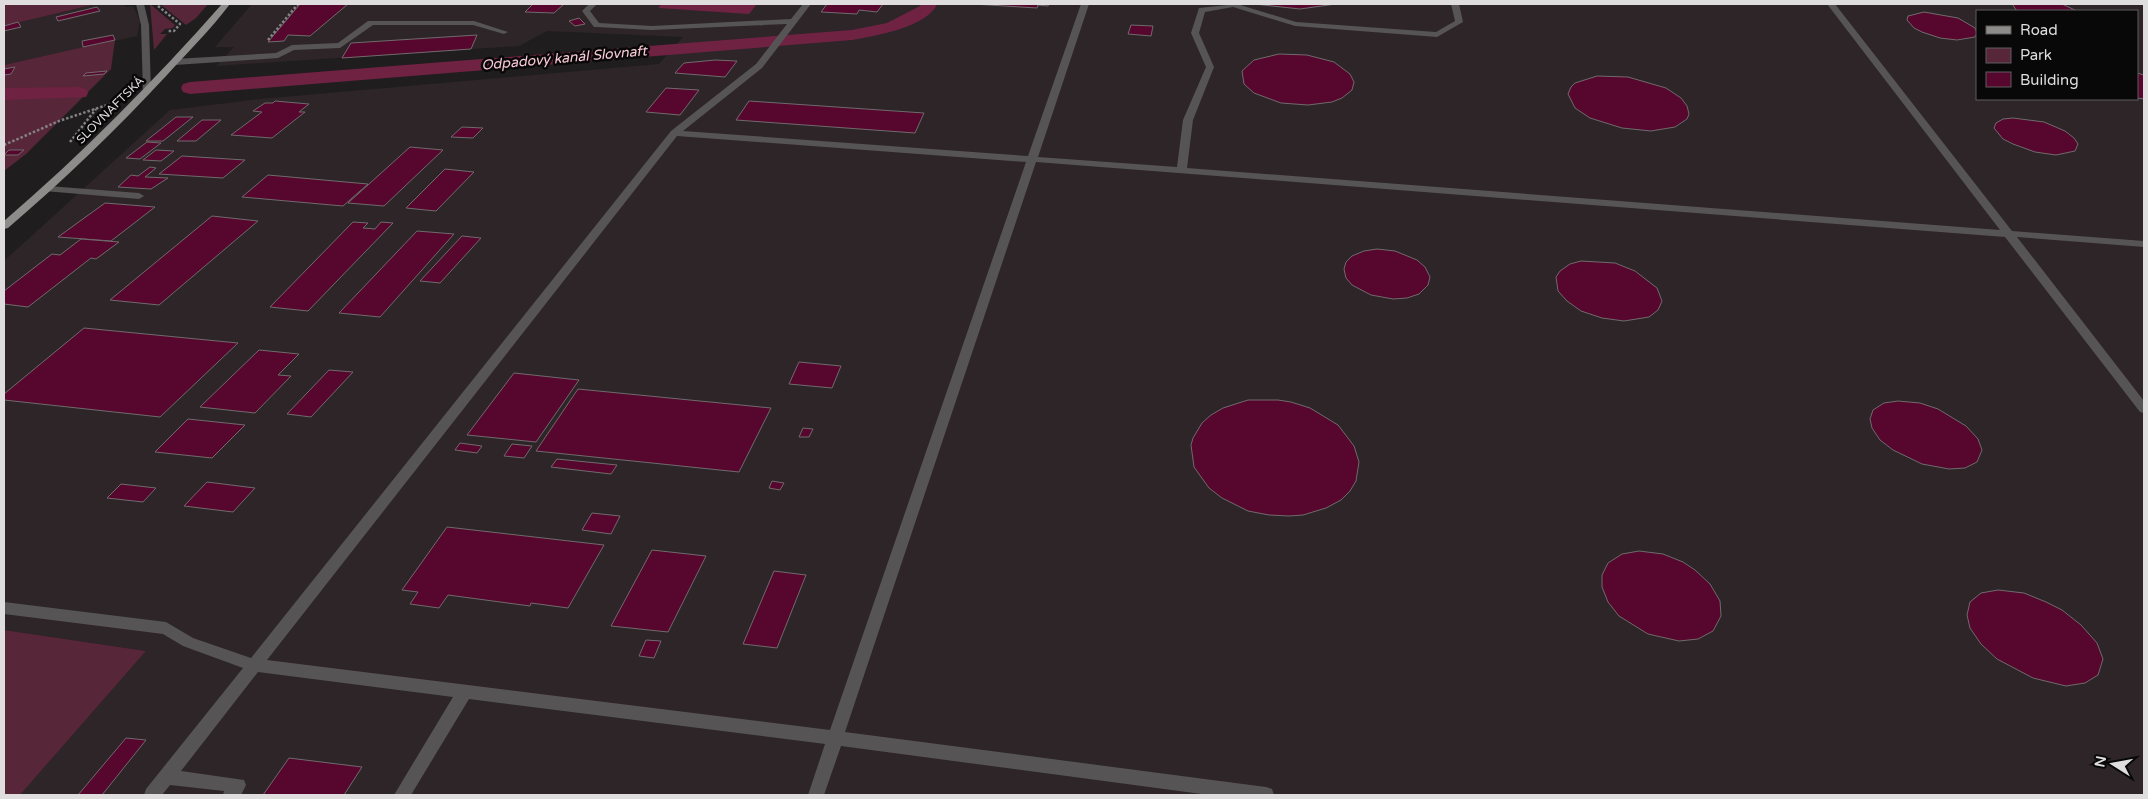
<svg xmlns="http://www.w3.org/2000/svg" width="2148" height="799" font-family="'Varela Round',sans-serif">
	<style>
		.built { fill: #2d2527; fill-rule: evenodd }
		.green { fill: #572638 }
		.water { fill: #702243 }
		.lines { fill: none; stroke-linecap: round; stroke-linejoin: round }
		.canal { fill: #702243; fill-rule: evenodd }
		.building { fill: #57072e; stroke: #6f6b6c }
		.path { stroke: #848283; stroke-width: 2.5; stroke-dasharray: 2.5 2; stroke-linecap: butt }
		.minor { fill: #565455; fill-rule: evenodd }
		.major { fill: #8e8b8b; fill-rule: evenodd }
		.labels { text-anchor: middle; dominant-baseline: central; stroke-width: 5; stroke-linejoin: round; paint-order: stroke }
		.far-street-label { font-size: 12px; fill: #dfddde; stroke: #090808 }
		.far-water-label { font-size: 14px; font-style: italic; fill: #facad8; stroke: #090808 }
	</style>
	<rect width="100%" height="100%" fill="#201d1e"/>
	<g class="built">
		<polygon points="96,4 123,4 126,7 133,6 140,21 137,36 4,65 4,26"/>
		<path d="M252 4H2144V795H20L146 651 4 630V261L170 110 261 99 659 64 683 37 547 31 519 46 216 66 234 47H215ZM1977 11H2137V99H1977Z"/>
	</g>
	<g class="green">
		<polygon points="4,4 96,4 4,26"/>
		<polygon points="150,4 175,25 173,28 165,29 160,34 167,34 154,50"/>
		<polygon points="160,4 208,4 196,18 186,25"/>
		<polygon points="115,40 111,69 26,154 4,171 4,65"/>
		<polygon points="4,630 146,651 20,795 4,795"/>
	</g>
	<polygon class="water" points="662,4 757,4 749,14 658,8"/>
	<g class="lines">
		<g class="canal">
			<path d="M921 4H937C928 27 874 36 852 40L190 94 183 92 181 88 183 84 190 82 852 30 887 23 920 6Z"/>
			<polygon points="79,87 86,89 88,93 86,97 4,100 4,88"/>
		</g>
	</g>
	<g class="building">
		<polygon points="300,4 348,4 310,36 288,35 284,41 268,42"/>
		<polygon points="533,4 564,4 554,13 525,12"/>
		<polygon points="827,4 883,4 877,12 859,10 857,14 821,12"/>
		<polygon points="973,4 1049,4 1048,6 1038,5 1037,8"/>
		<polygon points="1254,4 1336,4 1300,9"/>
		<polygon points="2012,4 2062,4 2077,11 2017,11"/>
		<polygon points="97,7 100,11 58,21 56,17"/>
		<polygon points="1924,12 1958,18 1975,28 1977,33 1975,37 1957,40 1940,38 1922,32 1914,28 1907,20 1908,16"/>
		<polygon points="579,18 585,24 575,26 569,21"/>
		<polygon points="18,22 21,27 4,31 4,26"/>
		<polygon points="1131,25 1153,26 1151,36 1128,34"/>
		<polygon points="113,35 115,40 83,47 82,41"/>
		<polygon points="477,35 471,49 342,58 351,43"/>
		<polygon points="1279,54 1307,55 1334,62 1350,74 1354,82 1352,90 1342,98 1332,102 1308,105 1281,103 1254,93 1244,84 1242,71 1254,60"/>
		<polygon points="715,60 737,61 725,77 675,73 684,63"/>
		<polygon points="15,67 11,74 4,75 4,69"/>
		<polygon points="107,71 104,74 83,76 86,73"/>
		<polygon points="2137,73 2144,75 2144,99 2137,98"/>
		<polygon points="1597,76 1628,77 1666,88 1681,98 1687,106 1689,114 1687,119 1675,127 1651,131 1622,128 1590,118 1575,108 1568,94 1571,87 1575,83"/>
		<polygon points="666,88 699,90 680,115 646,112"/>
		<polygon points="275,101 309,104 299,112 305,112 272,138 231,135 262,112 253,111 265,103 273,103"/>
		<polygon points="749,101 924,113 915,133 736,120"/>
		<polygon points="176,117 193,117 163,141 146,141"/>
		<polygon points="2013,118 2044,122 2065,131 2074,138 2078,144 2075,151 2056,155 2035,152 2013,144 2003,139 1994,128 1996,123 2003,119"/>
		<polygon points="202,120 221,120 196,141 177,141"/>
		<polygon points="462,127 483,128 473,138 451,137"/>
		<polygon points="147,142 161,143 140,159 126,158"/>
		<polygon points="410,147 443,150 384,206 348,203"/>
		<polygon points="9,150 24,150 18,155 4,155"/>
		<polygon points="156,150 174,151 161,161 143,160"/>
		<polygon points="182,156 245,160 223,178 159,174"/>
		<polygon points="150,167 156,168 145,177 168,178 151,189 118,187 131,175 138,176"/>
		<polygon points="445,169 474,172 436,211 406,208"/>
		<polygon points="268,175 368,184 343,206 242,197"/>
		<polygon points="105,203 155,207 111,241 58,237"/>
		<polygon points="212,216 258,221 159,305 110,300"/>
		<polygon points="353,222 368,223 363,228 375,229 381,222 393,223 308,311 270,307"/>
		<polygon points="417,231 454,234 380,317 339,313"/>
		<polygon points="462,236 481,238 440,283 420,281"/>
		<polygon points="81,239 119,242 96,259 91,258 28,307 4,304 4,291 52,254 60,255"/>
		<polygon points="1377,249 1395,251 1417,260 1425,267 1430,277 1428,285 1419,294 1407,298 1393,299 1371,295 1352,285 1346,278 1344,269 1346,262 1352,256 1364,251"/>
		<polygon points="1581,261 1615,263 1635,271 1657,288 1662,301 1658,310 1649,317 1624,321 1602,318 1581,311 1567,301 1558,291 1556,277 1560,271 1570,264"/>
		<polygon points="84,328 238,343 160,417 4,400 4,394"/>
		<polygon points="259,350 299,354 278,375 291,376 255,413 200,407"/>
		<polygon points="799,362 841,366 832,388 789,384"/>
		<polygon points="329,370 353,372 311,417 287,414"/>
		<polygon points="514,373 579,380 536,442 467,435"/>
		<polygon points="578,389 771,408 739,472 536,451"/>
		<polygon points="1248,400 1278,400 1291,402 1310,408 1338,425 1354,446 1359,462 1356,481 1350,491 1341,500 1326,508 1303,515 1289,516 1269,515 1248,511 1222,498 1209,488 1194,467 1191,445 1193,438 1202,423 1211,415 1223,408"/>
		<polygon points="1898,401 1920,403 1938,409 1966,426 1978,439 1982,450 1977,462 1965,468 1949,469 1922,464 1893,450 1880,440 1872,428 1870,419 1873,410 1884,403"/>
		<polygon points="188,419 245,425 212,458 155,452"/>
		<polygon points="803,428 813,429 809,437 799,437"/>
		<polygon points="460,443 482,446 477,453 455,450"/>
		<polygon points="512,444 532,446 524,458 504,456"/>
		<polygon points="557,459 617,465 611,474 551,467"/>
		<polygon points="772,481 784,483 780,490 769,488"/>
		<polygon points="207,482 255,488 233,512 184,506"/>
		<polygon points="121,484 156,488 143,502 107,498"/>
		<polygon points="592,513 620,516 611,534 582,530"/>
		<polygon points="447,527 604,545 568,608 531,603 530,606 448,595 439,608 410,604 418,592 402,590"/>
		<polygon points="652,550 706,556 668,632 611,626"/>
		<polygon points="1639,551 1663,554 1683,562 1695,570 1710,584 1720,601 1721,616 1713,631 1698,639 1679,641 1648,634 1619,616 1608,602 1602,587 1602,575 1608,563 1622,554"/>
		<polygon points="774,571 806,575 777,648 743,644"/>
		<polygon points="1998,590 2024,593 2046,602 2062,610 2081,625 2097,643 2103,659 2098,675 2085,683 2066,686 2033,678 1997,659 1981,644 1970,628 1967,615 1970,602 1981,593"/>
		<polygon points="646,640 661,641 654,658 639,656"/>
		<polygon points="126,738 146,740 102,795 78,795"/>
		<polygon points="289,758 362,767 344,795 263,795"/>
	</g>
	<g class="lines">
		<g class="path">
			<polyline points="158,6 180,24 174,31 168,31"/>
			<polyline points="268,40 298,4"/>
			<polyline points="70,142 96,109"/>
			<polyline points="4,145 59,121 110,104"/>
		</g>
		<g class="minor">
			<polygon points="136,4 144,4 149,25 151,92 147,95 143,92 141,25"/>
			<path d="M589 4H597L590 11 599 23 652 26 791 19 803 4H811L762 68 683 131 1028 156 1081 4H1089L1038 157 1177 167 1183 120 1206 67 1191 33 1199 8 1237 4 1296 22 1436 32 1455 21 1451 4H1459L1463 22 1437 37 1295 26 1233 7 1205 12 1199 33 1214 67 1193 120 1187 168 2000 230 1827 4H1835L2012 231 2144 241V247L2017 237 2144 401V413L2140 412 2005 237 1036 162 845 732 1266 787 1272 789 1274 795H1209L841 746 824 795H808L825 744 469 699 411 795H394L453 697 258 672 181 771 244 780 246 785 241 795H223L224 791 170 785 162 795H144L146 789 243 668 183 646 163 634 4 614V602L166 622 193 638 251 658 671 131 756 64 787 24 652 30 597 27H594L582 11ZM677 136 1026 162 830 730 267 660Z"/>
			<polygon points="368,21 474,21 508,32 504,34 473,25 373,25 340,48 294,50 278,58 175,65 171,62 175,59 276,53 292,45 338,43"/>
			<polygon points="48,186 139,193 144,196 139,199 44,191 44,187"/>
		</g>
		<path class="major" d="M222 4H230C211 29 188 52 167 75 117 129 64 180 8 228L4 229V221C82 154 154 81 222 4Z"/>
	</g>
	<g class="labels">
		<g class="far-street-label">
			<text transform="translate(110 110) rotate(-45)">SLOVNAFTSKÁ</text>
		</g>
		<g class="far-water-label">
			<text transform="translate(564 58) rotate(-5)">Odpadový kanál Slovnaft</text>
		</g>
	</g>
	<rect width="2148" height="799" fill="none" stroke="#dfddde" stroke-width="10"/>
	<rect x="1976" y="10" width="162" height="90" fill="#090808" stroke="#5f5d5e"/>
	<rect x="1986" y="26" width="25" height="8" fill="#8e8b8b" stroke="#5f5d5e"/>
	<text x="2020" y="35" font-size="15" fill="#dfddde">Road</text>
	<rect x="1986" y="48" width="25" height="15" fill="#572638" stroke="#5f5d5e"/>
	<text x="2020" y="60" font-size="15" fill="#dfddde">Park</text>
	<rect x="1986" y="72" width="25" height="15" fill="#57072e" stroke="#5f5d5e"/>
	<text x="2020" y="85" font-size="15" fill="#dfddde">Building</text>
	<g transform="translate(2113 764) rotate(281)" stroke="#090808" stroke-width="4" paint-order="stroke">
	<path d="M0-4L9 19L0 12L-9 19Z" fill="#dfddde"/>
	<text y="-8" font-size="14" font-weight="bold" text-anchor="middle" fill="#dfddde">N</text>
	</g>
</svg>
